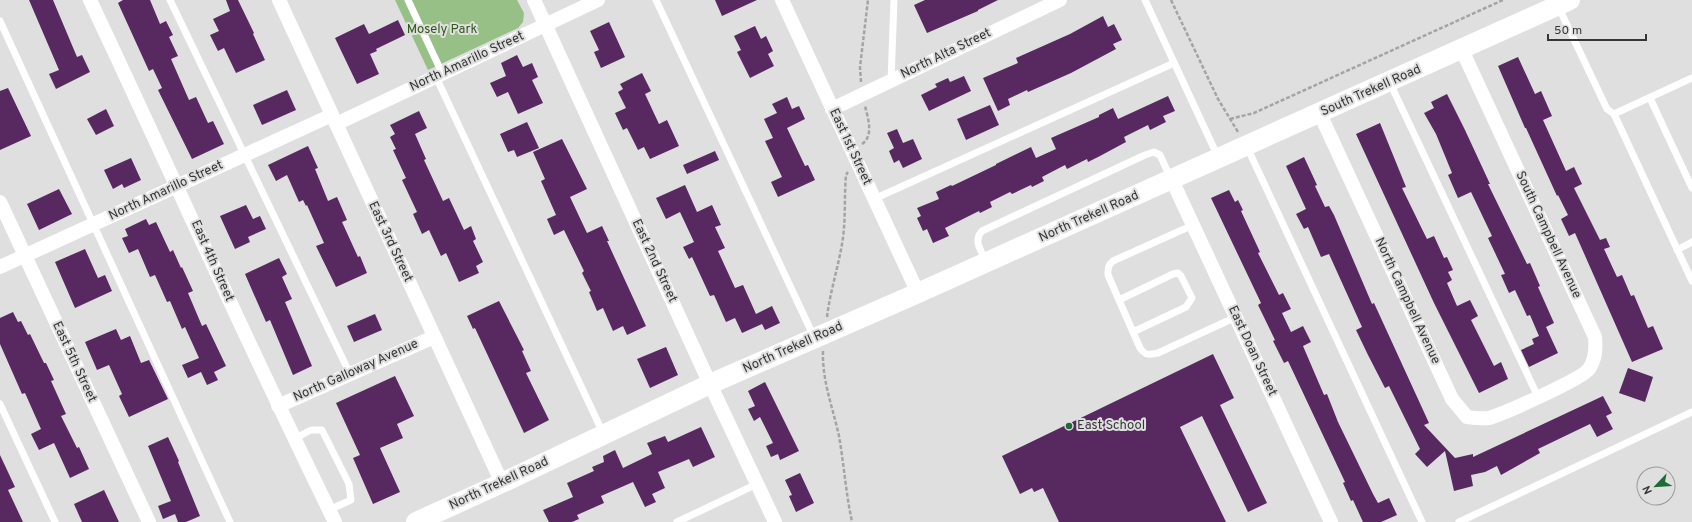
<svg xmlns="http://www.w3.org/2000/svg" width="1692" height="522" font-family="Overpass,sans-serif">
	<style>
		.green { fill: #97c086 }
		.building { fill: #582861 }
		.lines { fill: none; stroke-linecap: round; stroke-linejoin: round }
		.path { stroke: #a3a4a4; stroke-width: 2.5; stroke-dasharray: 4 2; stroke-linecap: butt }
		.service { stroke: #fff; stroke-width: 7 }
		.minor { stroke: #fff; stroke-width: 14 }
		.secondary { stroke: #fff; stroke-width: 20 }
		.poi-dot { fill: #206a37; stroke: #dfdfe0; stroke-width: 1.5 }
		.labels { text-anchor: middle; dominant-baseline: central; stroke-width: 4; stroke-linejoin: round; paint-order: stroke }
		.park-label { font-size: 13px; fill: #2c5913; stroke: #dfdfe0 }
		.street-label { font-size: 13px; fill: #353636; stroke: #dfdfe0 }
		.poi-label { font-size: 13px; fill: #353636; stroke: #dfdfe0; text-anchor: start }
	</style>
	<rect width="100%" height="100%" fill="#dfdfe0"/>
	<polygon class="green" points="395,0 517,0 524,13 523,22 518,28 428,70"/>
	<g class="building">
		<polygon points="29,0 53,0 77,57 82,55 90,72 56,89 49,74 59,70"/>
		<polygon points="123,0 150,0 160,24 166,21 173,35 169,37 178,56 171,59 189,100 196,97 208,123 213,121 224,144 192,159 158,90 162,88 153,69 149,71 118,3"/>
		<polygon points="226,0 238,0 254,33 253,34 265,60 236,73 224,48 218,51 210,35 219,31 213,19 230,11"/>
		<polygon points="715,0 757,0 722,16"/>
		<polygon points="925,0 998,0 978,10 978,11 927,33 914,5"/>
		<polygon points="1103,16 1108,27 1114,24 1122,40 1113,44 1116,49 1071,73 1028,92 1027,90 1008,99 1010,105 998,111 983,78 1018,63 1016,58 1070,34"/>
		<polygon points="398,20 405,35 376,49 377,51 370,54 379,74 357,84 335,38 364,24 369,34"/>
		<polygon points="609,22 625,57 601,68 594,52 599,50 590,31"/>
		<polygon points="755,26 761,39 766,36 773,51 768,54 774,66 750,78 737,52 741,50 734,36"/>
		<polygon points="517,55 523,67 532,63 538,77 532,80 543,103 518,114 508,92 497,97 490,83 506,76 501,63"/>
		<polygon points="1518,57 1535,94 1541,91 1552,116 1543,120 1566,171 1574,167 1582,184 1574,188 1600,240 1606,238 1610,247 1604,249 1617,277 1622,275 1631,296 1634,295 1648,328 1653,326 1663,349 1632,362 1575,233 1569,236 1561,219 1568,215 1558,195 1557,196 1526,128 1525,128 1498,66"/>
		<polygon points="642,73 651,91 645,94 659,124 667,120 679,146 650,159 644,147 638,150 627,128 623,130 615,113 626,108 618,92 623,89 620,84"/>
		<polygon points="964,76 971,91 929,111 921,95 937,87 935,84 948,78 950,82"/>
		<polygon points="8,88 31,136 0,150 0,91"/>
		<polygon points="287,90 296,110 262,125 253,105"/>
		<polygon points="1447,94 1465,130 1490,184 1488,184 1527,264 1530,263 1540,286 1538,287 1554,323 1546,327 1558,353 1529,367 1521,350 1534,344 1532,339 1539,336 1530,315 1527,316 1515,290 1509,293 1501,275 1505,274 1488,238 1492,236 1471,192 1458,198 1448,175 1452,173 1436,134 1424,113 1434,108 1431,102"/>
		<polygon points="1168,96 1175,111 1163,116 1166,122 1150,130 1148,125 1124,137 1126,142 1100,156 1088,162 1087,159 1067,169 1065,165 1042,177 1044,181 1032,187 1031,185 1012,194 1010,192 990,202 992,207 980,213 979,211 945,228 949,236 933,243 927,229 923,231 917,218 921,216 917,208 939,199 936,192 951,185 952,186 996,165 996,164 1031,147 1036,158 1056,149 1051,138 1099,117 1099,115 1113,108 1118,119"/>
		<polygon points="787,97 792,109 799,106 805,119 787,128 805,166 808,165 815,180 778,197 771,182 782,177 765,141 773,138 764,119 777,113 772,104"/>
		<polygon points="990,105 999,125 966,140 957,119"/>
		<polygon points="106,109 114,126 96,135 87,119"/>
		<polygon points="419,111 427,128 415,134 426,159 424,160 443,201 449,198 464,230 471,226 476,239 473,241 483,262 476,266 479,273 459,282 446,253 441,256 429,230 422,234 413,214 417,212 402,180 406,178 393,150 396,149 390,137 395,134 390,125"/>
		<polygon points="527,122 539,148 517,157 514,150 508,152 500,134"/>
		<polygon points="1380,123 1406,187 1402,188 1421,227 1427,239 1434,236 1444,258 1447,257 1453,270 1448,272 1452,280 1447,283 1457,306 1470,300 1478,316 1471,320 1494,366 1501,362 1508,379 1479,393 1434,303 1356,134"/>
		<polygon points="897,129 903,143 913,139 922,159 903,168 899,160 894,163 889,151 894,148 887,133"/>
		<polygon points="562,139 587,189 570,197 587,233 602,226 609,241 607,241 646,326 627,335 623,326 613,331 603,308 597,311 589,292 591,291 582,273 584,271 564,230 554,235 547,219 556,215 541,181 545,179 533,152"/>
		<polygon points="308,146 318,168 315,169 328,201 337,197 347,220 342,222 358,257 360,256 367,273 336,287 316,246 324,243 307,205 306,206 303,200 299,202 287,175 276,181 268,165"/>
		<polygon points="715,151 719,160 687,174 683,165"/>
		<polygon points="1304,157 1317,185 1315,186 1325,207 1329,206 1334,215 1372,304 1374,303 1429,423 1424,425 1455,458 1473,454 1473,457 1603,396 1612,413 1606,416 1613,429 1597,437 1590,424 1538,449 1540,453 1501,475 1497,466 1485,472 1471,475 1473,486 1454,491 1445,451 1427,467 1415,454 1420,449 1389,386 1385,388 1368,355 1356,330 1362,327 1329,254 1321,257 1308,227 1304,229 1296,214 1306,209 1286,166"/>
		<polygon points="131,158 141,180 124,188 122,184 113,189 104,170"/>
		<polygon points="685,185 697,212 712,205 721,225 715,227 725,248 718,251 735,288 743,285 756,314 772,306 780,323 765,330 762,324 742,333 735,318 726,322 714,295 710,296 692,257 689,259 683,247 694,242 680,212 666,219 656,198"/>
		<polygon points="59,189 72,214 39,230 27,204"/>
		<polygon points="1229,190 1235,202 1238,200 1243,210 1241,211 1260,252 1258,253 1279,295 1283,293 1291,309 1282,313 1291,332 1303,326 1311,342 1303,346 1324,395 1327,394 1338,422 1373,494 1378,503 1389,498 1397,515 1381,522 1363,522 1353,500 1351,501 1343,483 1345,482 1288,361 1284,363 1273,341 1275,340 1258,305 1261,303 1211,198"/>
		<polygon points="246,205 253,219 260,216 266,229 248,237 250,242 235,249 220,216"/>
		<polygon points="146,219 149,225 156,222 170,252 173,250 181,268 182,267 193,291 188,293 202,326 206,324 226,366 214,372 218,380 207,385 201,372 188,378 182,365 199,358 185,327 182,329 170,301 167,302 155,275 150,277 138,249 129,253 122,238 128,236 125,229"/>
		<polygon points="85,249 98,278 105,275 112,291 75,308 55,262"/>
		<polygon points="279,258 287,274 282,277 292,299 285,302 312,366 293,375 270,320 266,322 245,274"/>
		<polygon points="499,301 524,350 522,351 531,371 526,373 549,420 524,433 475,328 473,329 467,316"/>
		<polygon points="13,312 18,322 21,321 28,335 30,334 44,363 46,363 54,380 51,381 66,414 61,416 77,448 79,447 89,469 70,478 54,443 39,450 31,434 41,429 25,393 22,394 0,344 0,318"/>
		<polygon points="375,314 382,330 354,342 347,326"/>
		<polygon points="116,329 121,340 130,336 141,363 149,360 168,399 129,417 119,396 122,394 109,365 97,370 85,342"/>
		<polygon points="666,347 678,375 650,388 637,359"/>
		<polygon points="1213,354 1234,398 1220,405 1267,503 1248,512 1202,416 1180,427 1226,522 1059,522 1043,488 1034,492 1032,488 1020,494 1002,456"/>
		<polygon points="1628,368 1653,377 1645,402 1619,393"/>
		<polygon points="395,376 414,416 397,424 403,438 380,448 400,492 373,504 353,458 360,455 336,403"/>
		<polygon points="765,382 799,451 780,460 778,454 771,457 766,446 773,443 760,417 754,421 748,409 755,406 748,391"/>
		<polygon points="701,427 715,457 693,467 689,459 658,472 665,488 652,494 656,502 645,507 633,482 601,496 604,503 577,515 579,519 572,522 549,522 543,510 573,497 567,483 594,471 592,467 604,462 603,456 615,450 623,468 652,454 647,443 665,436 668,442"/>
		<polygon points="168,437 179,461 178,462 200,516 186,522 178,522 175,514 163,519 158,506 171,501 148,446"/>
		<polygon points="0,455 15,487 8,490 23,522 0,522"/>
		<polygon points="800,473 814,503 796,512 789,496 792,495 785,480"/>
		<polygon points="104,490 119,522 82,522 74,504"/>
	</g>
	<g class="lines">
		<g class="path">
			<polyline points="1171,0 1218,99 1238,132"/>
			<polyline points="861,82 860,67 868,0"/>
			<polyline points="1230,119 1254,113 1503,0"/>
			<path d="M862 144C874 136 868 118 865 106"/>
			<path d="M827 317C830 292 838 268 842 244 846 222 844 198 846 175L848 172"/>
			<path d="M823 351C822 381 833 408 839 436 844 465 846 494 852 522"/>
		</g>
		<g class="service">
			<polyline points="170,0 350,374"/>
			<polyline points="408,0 442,73"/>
			<polyline points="656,0 814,337"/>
			<polyline points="1145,0 1218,157"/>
			<polyline points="1558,6 1607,109 1614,114"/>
			<polyline points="0,21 230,522"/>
			<polyline points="436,77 603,433"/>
			<polyline points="1692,78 1614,114 1692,281"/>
			<polyline points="891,81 894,0"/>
			<polyline points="1390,83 1538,397"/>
			<polyline points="1650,98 1692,188"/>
			<polyline points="1247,147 1422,522"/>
			<polyline points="874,199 1174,63"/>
			<path d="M1193 225 1113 261C1108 265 1108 268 1108 275L1140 348C1146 356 1149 355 1158 353L1236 317"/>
			<polyline points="1677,250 1692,242"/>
			<path d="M986 261C981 251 973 240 982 231L1145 155 1154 152 1160 155 1171 179"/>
			<polyline points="1119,300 1173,274 1178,273 1181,276 1192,298 1186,307 1133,332"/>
			<polyline points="0,404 55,522"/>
			<polyline points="294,439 311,430 322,430 349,484 351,500 329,510"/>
			<polyline points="677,522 757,484"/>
			<polyline points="1459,522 1692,412"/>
		</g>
		<g class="minor">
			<path d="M90 0C172 174 250 350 335 522"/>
			<polyline points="279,0 502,483"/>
			<polyline points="534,0 710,384 775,522"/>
			<polyline points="782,0 918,293"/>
			<polyline points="832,109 1060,0"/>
			<path d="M1320 114 1452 399 1467 417C1474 418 1482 419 1489 418 1503 414 1582 379 1589 369 1596 359 1596 348 1595 337L1462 50"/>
			<polyline points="336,124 598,0"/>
			<polyline points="1172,180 1331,522"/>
			<polyline points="0,202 149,522"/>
			<polyline points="0,267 332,115"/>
			<polyline points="278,406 434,337"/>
		</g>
		<polyline class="secondary" points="416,522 502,483 710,384 918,293 1570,0"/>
	</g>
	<circle class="poi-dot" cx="1069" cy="426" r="4"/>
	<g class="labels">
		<g class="park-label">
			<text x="442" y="30">Mosely Park</text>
		</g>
		<g class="street-label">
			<text transform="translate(946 54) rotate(-26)">North Alta Street</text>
			<text transform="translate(467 62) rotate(-25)">North Amarillo Street</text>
			<text transform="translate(1371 91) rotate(-24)">South Trekell Road</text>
			<text transform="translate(850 147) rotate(65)">East 1st Street</text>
			<text transform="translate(166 191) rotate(-25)">North Amarillo Street</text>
			<text transform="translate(1089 217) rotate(-24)">North Trekell Road</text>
			<text transform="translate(1548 235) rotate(65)">South Campbell Avenue</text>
			<text transform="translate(390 242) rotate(65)">East 3rd Street</text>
			<text transform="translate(212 261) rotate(66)">East 4th Street</text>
			<text transform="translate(654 261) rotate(65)">East 2nd Street</text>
			<text transform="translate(1407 301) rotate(65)">North Campbell Avenue</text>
			<text transform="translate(793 348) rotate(-24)">North Trekell Road</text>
			<text transform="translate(1252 351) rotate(65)">East Doan Street</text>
			<text transform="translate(74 362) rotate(65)">East 5th Street</text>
			<text transform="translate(356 371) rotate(-24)">North Galloway Avenue</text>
			<text transform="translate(499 484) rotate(-25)">North Trekell Road</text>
		</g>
		<g class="poi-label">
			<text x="1077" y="426">East School</text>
		</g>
	</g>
	<g transform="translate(1656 486) rotate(245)"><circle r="19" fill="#dfdfe0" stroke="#9b9b9c"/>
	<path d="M0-3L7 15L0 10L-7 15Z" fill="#206a37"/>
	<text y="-6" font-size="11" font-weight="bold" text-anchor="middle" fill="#353636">N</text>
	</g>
	<path d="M1548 34v6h98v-6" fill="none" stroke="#353636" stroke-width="2"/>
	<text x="1554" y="34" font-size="12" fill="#353636" stroke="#dfdfe0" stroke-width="3" paint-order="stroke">50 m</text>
</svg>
